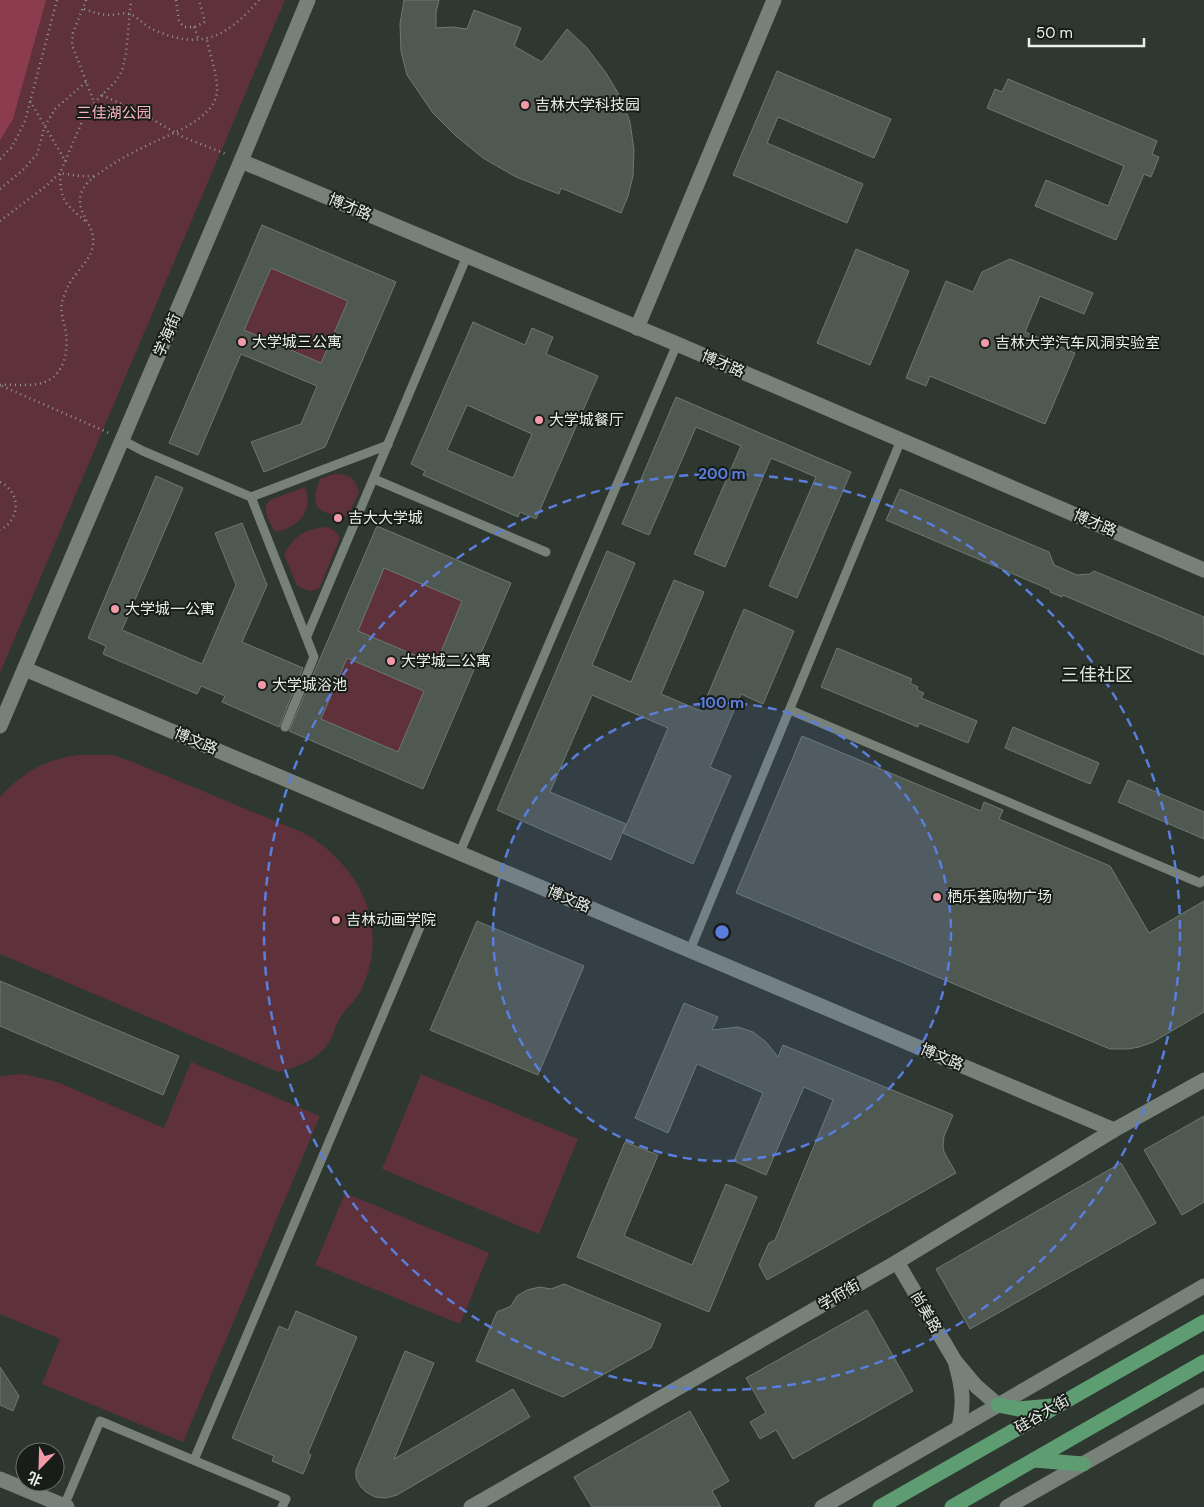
<svg xmlns="http://www.w3.org/2000/svg" width="1204" height="1507" font-family="'DM Sans','Noto Sans SC',sans-serif">
	<style>
		.green { fill: #5f323b }
		.water { fill: #8b3c4d }
		.building { fill: #4f5851; stroke: #6e7970; fill-rule: evenodd }
		.lines { fill: none; stroke-linecap: round; stroke-linejoin: round }
		.path { stroke: #919892; stroke-width: 2.5; stroke-dasharray: 1 4; stroke-linecap: butt }
		.service { stroke: #778179; stroke-width: 9 }
		.minor { stroke: #778179; stroke-width: 15 }
		.tertiary { stroke: #778179; stroke-width: 15 }
		.secondary { stroke: #778179; stroke-width: 15 }
		.primary { stroke: #5d9d71; stroke-width: 15 }
		.ring { fill: none; stroke: #5a7edd; stroke-width: 2.5; stroke-dasharray: 9 6 }
		.poi-dot { fill: #f39aa9; stroke: #191d1a; stroke-width: 2 }
		.labels { text-anchor: middle; dominant-baseline: central; stroke-width: 4; stroke-linejoin: round; paint-order: stroke }
		.poi-label { font-size: 15px; fill: #e9efea; stroke: #191d1a; text-anchor: start }
		.park-label { font-size: 15px; fill: #f9b3bd; stroke: #191d1a }
		.street-label { font-size: 15px; fill: #e9efea; stroke: #191d1a }
		.quarter-label { font-size: 18px; fill: #dae5dc; stroke: #191d1a }
		.centre { fill: #5a7edd; stroke: #191d1a; stroke-width: 2.5 }
		.ring-label { font-size: 15px; text-anchor: middle; font-weight: bold; fill: #5a7edd; stroke: #191d1a; stroke-width: 4; stroke-linejoin: round; paint-order: stroke }
	</style>
	<rect width="100%" height="100%" fill="#2e3730"/>
	<g class="green">
		<polygon points="0,0 285,0 0,673"/>
		<polygon points="271,268 348,301 321,363 244,330"/>
		<path d="M334 474C349 474 354 477 359 492L348 516C320 514 308 510 320 479Z"/>
		<path d="M305 487C314 512 298 528 275 532 270 522 260 509 270 500Z"/>
		<path d="M327 527 334 530 340 538 319 589 309 591 297 586 284 554C295 535 305 529 327 527Z"/>
		<polygon points="384,568 462,601 436,664 358,631"/>
		<polygon points="347,658 424,691 398,752 321,719"/>
		<path d="M78 755H112L133 762 306 834C361 867 391 929 361 990 355 1002 343 1011 338 1021 334 1029 333 1038 327 1045 315 1061 296 1067 278 1072L0 954V797C23 772 44 760 78 755Z"/>
		<polygon points="191,1062 320,1116 183,1442 42,1384 60,1339 0,1314 0,1076 23,1074 57,1082 164,1128"/>
		<polygon points="421,1074 578,1139 539,1234 382,1169"/>
		<polygon points="345,1193 489,1253 460,1324 315,1265"/>
	</g>
	<polygon class="water" points="0,0 46,0 13,119 0,140"/>
	<g class="building">
		<polygon points="404,0 439,0 436,12 436,28 452,27 467,29 474,10 521,28 514,46 542,62 567,29 587,48 606,73 621,98 630,122 634,150 633,176 628,196 621,213 561,188 559,194 516,177 483,158 456,136 433,113 407,75 401,51 400,24"/>
		<polygon points="777,71 891,119 874,158 778,117 767,143 863,184 847,223 733,175"/>
		<polygon points="1008,79 1157,141 1152,154 1159,157 1151,177 1144,174 1116,240 1035,206 1046,180 1108,206 1124,166 987,108 995,89 1002,92"/>
		<path d="M262 225 396 282 325 447 264 472 251 442 301 424 317 386 241 354 198 455 169 443ZM271 268 348 301 321 363 244 330Z"/>
		<polygon points="856,249 909,271 870,365 817,343"/>
		<polygon points="1010,259 1093,293 1084,314 1040,296 1025,332 1075,353 1045,424 930,376 926,386 906,378 946,281 973,292 982,272"/>
		<path d="M473 322 525 345 532 328 553 337 546 354 598 376 536 519 520 512 518 517 423 475 425 471 411 464ZM467 405 532 434 513 478 447 450Z"/>
		<polygon points="676,397 851,472 797,598 769,586 816,477 771,458 725,567 694,554 741,446 696,427 649,535 622,524"/>
		<polygon points="156,476 183,488 122,630 202,664 236,585 215,533 242,523 267,585 242,642 303,668 279,727 222,702 225,696 201,686 197,694 103,654 106,646 88,638"/>
		<polygon points="900,489 1049,552 1054,565 1077,575 1090,574 1094,571 1204,617 1204,655 1063,595 1062,597 1050,592 1051,590 886,520"/>
		<path d="M377 526 511 583 423 789 289 731ZM384 568 462 601 436 664 358 631ZM347 658 424 691 398 752 321 719Z"/>
		<polygon points="607,551 635,563 592,665 631,682 674,580 704,592 661,694 701,711 744,609 794,631 763,704 741,694 710,767 731,776 693,864 623,833 668,728 592,695 550,792 626,824 611,860 497,810"/>
		<polygon points="837,648 912,679 910,683 918,687 917,690 924,693 921,698 977,721 968,743 919,723 918,727 821,687"/>
		<polygon points="1013,727 1099,763 1090,784 1005,748"/>
		<polygon points="802,736 981,811 984,802 1003,810 999,819 1110,866 1149,933 1204,901 1204,1012 1153,1042 1139,1047 1128,1049 1110,1049 736,893"/>
		<polygon points="1128,780 1204,812 1204,839 1118,802"/>
		<polygon points="477,921 584,966 538,1075 430,1030"/>
		<polygon points="0,981 179,1056 163,1095 0,1026"/>
		<polygon points="684,1003 718,1017 712,1030 738,1027 753,1032 766,1042 778,1057 783,1045 953,1115 944,1136 943,1146 944,1152 956,1173 767,1280 759,1265 769,1243 775,1240 833,1100 804,1087 766,1175 734,1161 763,1093 697,1064 668,1133 635,1118"/>
		<polygon points="1204,1116 1204,1202 1182,1215 1144,1150"/>
		<polygon points="625,1142 658,1155 624,1236 692,1265 726,1184 757,1197 709,1312 577,1257"/>
		<polygon points="1121,1163 1156,1223 970,1329 936,1269"/>
		<polygon points="564,1284 661,1324 651,1348 563,1397 476,1361 497,1312 511,1306 517,1296 527,1290 540,1287 551,1289"/>
		<polygon points="867,1310 913,1391 793,1459 776,1430 760,1439 750,1422 766,1413 746,1378"/>
		<polygon points="296,1311 357,1337 308,1453 311,1455 303,1474 272,1461 274,1456 232,1438 279,1326 288,1330"/>
		<polygon points="405,1351 434,1363 394,1459 513,1389 530,1417 397,1495 386,1498 375,1497 366,1492 360,1486 356,1478 356,1470"/>
		<polygon points="0,1367 19,1396 13,1411 0,1405"/>
		<polygon points="690,1411 729,1481 712,1491 721,1507 592,1507 574,1477"/>
	</g>
	<g class="lines">
		<g class="path">
			<polyline points="86,0 73,33 72,45 94,102"/>
			<polyline points="176,0 179,21 184,27 194,27 205,22 199,0"/>
			<path d="M84 9C93 12 100 15 110 15 116 15 124 12 129 14 137 16 144 25 152 29 200 51 226 38 259 0"/>
			<polyline points="194,27 199,40"/>
			<polyline points="102,95 145,115 183,137 226,154"/>
			<polyline points="30,101 66,162"/>
			<polyline points="0,159 12,147 25,121 57,0"/>
			<polyline points="0,189 22,171 37,154 45,126 55,109 86,82"/>
			<polyline points="0,221 46,186 60,173 87,110 116,81 122,71 126,54 131,0"/>
			<path d="M85 221C64 202 61 202 60 173L79 176H94"/>
			<path d="M0 385C14 384 32 387 45 382 65 374 68 351 66 333 64 319 58 310 64 296 67 287 71 280 77 273 86 261 95 253 93 236 90 221 76 210 81 194 84 184 93 177 101 172 115 162 129 154 144 147 166 135 214 121 217 92 218 75 210 56 207 40"/>
			<polyline points="2,386 109,433"/>
			<path d="M0 482C22 493 20 520 0 530"/>
		</g>
		<g class="service">
			<polyline points="122,440 143,451 251,497 314,657 285,727"/>
			<polyline points="374,479 546,552"/>
			<polyline points="251,497 388,445"/>
			<polyline points="307,636 467,256"/>
			<polyline points="790,710 1200,883 1204,880"/>
			<polyline points="460,852 677,344"/>
			<polyline points="690,950 901,440"/>
			<polyline points="194,1460 423,920"/>
			<polyline points="64,1506 100,1421 286,1499 282,1507"/>
		</g>
		<polyline class="minor" points="637,328 774,0"/>
		<g class="tertiary">
			<polyline points="241,161 677,344 1204,570"/>
			<polyline points="25,669 1114,1130"/>
			<polyline points="0,726 241,161 308,0"/>
			<polyline points="897,1262 955,1361 976,1386 998,1405"/>
			<path d="M956 1365C963 1390 964 1402 959 1428"/>
			<polyline points="0,1479 67,1507"/>
			<polyline points="471,1507 897,1262 1114,1130 1204,1080"/>
		</g>
		<g class="secondary">
			<polyline points="822,1507 1204,1286"/>
			<polyline points="1007,1507 1204,1395"/>
		</g>
		<g class="primary">
			<polyline points="998,1405 1018,1409 1052,1406"/>
			<polyline points="1034,1460 1083,1464"/>
			<polyline points="880,1507 1204,1322"/>
			<polyline points="952,1507 1204,1362"/>
		</g>
	</g>
	<circle cx="722" cy="932" r="229" fill="#5a7edd" fill-opacity=".12"/>
	<g class="ring">
		<circle cx="722" cy="932" r="229"/>
		<circle cx="722" cy="932" r="458"/>
	</g>
	<g class="poi-dot">
		<circle cx="525" cy="105" r="5"/>
		<circle cx="242" cy="342" r="5"/>
		<circle cx="985" cy="343" r="5"/>
		<circle cx="539" cy="420" r="5"/>
		<circle cx="338" cy="518" r="5"/>
		<circle cx="115" cy="609" r="5"/>
		<circle cx="391" cy="661" r="5"/>
		<circle cx="262" cy="685" r="5"/>
		<circle cx="937" cy="897" r="5"/>
		<circle cx="336" cy="920" r="5"/>
	</g>
	<g class="labels">
		<g class="poi-label">
			<text x="535" y="105">吉林大学科技园</text>
			<text x="252" y="342">大学城三公寓</text>
			<text x="995" y="343">吉林大学汽车风洞实验室</text>
			<text x="549" y="420">大学城餐厅</text>
			<text x="348" y="518">吉大大学城</text>
			<text x="125" y="609">大学城一公寓</text>
			<text x="401" y="661">大学城二公寓</text>
			<text x="272" y="685">大学城浴池</text>
			<text x="947" y="897">栖乐荟购物广场</text>
			<text x="346" y="920">吉林动画学院</text>
		</g>
		<g class="park-label">
			<text x="114" y="113">三佳湖公园</text>
		</g>
		<g class="street-label">
			<text transform="translate(350 207) rotate(23)">博才路</text>
			<text transform="translate(167 335) rotate(-67)">学海街</text>
			<text transform="translate(723 364) rotate(23)">博才路</text>
			<text transform="translate(1095 523) rotate(23)">博才路</text>
			<text transform="translate(196 741) rotate(23)">博文路</text>
			<text transform="translate(569 899) rotate(23)">博文路</text>
			<text transform="translate(942 1057) rotate(23)">博文路</text>
			<text transform="translate(839 1295) rotate(-30)">学府街</text>
			<text transform="translate(926 1312) rotate(60)">尚美路</text>
			<text transform="translate(1042 1414) rotate(-30)">硅谷大街</text>
		</g>
		<g class="quarter-label">
			<text x="1097" y="675">三佳社区</text>
		</g>
	</g>
	<circle cx="722" cy="932" r="8" class="centre"/>
	<g class="ring-label">
		<text x="722" y="479">200 m</text>
		<text x="722" y="708">100 m</text>
	</g>
	<g transform="translate(40 1467) rotate(203)"><circle r="24" fill="#191d1a" stroke="#6c716d"/>
	<path d="M0-4L9 19L0 12L-9 19Z" fill="#f39aa9"/>
	<text y="-8" font-size="14" font-weight="bold" text-anchor="middle" fill="#e9efea">北</text>
	</g>
	<path d="M1029 38v8h115v-8" fill="none" stroke="#e9efea" stroke-width="2.5"/>
	<text x="1036" y="38" font-size="15" fill="#e9efea" stroke="#191d1a" stroke-width="4" paint-order="stroke">50 m</text>
</svg>
